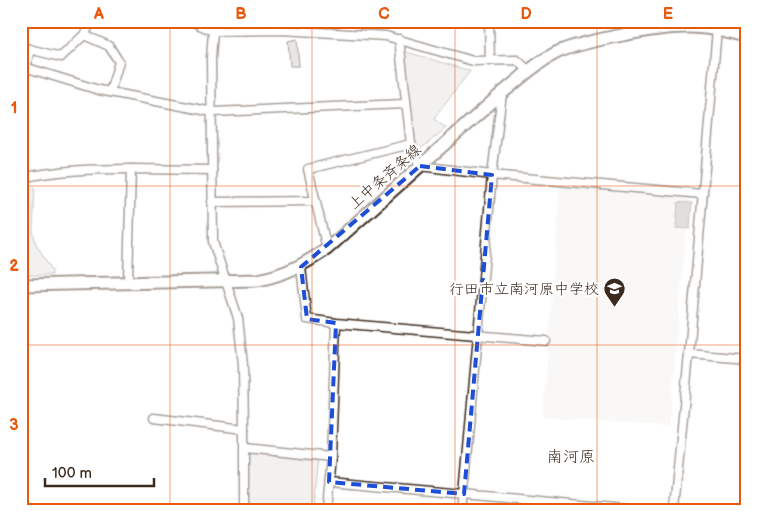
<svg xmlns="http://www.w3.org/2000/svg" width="767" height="531" font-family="'Balsamiq Sans','Klee One',sans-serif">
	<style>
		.built { fill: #f1efee }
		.green { fill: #e2e0de; stroke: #8e857e }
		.water { fill: #bcb6b3; stroke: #887e77 }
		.building { fill: #cfcac7; stroke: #3b2a1e }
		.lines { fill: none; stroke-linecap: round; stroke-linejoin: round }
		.street-casing { stroke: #3b2a1e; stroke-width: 11 }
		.secondary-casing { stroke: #3b2a1e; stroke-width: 15 }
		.street { stroke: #fff; stroke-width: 8 }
		.secondary { stroke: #fff; stroke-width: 11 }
		.marked { fill: none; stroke: #1d4ed8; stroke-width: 4; stroke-dasharray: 10 6; stroke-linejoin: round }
		.grid { fill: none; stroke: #e8590c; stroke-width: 1; stroke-opacity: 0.55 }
		.labels { text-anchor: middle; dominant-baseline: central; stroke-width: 4.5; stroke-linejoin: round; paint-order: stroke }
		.street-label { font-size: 15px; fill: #3b2a1e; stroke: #fff }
		.poi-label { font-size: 15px; fill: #3b2a1e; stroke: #fff; text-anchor: end }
		.neighbourhood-label { font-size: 16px; fill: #3b2a1e; stroke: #fff }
		.neatline { fill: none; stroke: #e8590c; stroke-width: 2 }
		.grid-label { font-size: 16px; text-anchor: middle; font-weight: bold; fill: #e8590c }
	</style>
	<rect width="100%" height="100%" fill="#fff"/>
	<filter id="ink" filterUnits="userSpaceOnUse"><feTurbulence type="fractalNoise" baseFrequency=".02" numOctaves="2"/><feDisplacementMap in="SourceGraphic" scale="10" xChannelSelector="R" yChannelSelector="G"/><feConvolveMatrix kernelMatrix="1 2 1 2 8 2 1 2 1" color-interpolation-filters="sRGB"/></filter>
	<g filter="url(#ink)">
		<polygon class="built" points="560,185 689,199 669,427 543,417"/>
		<g class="green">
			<polygon points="397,49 470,71 434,119 446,128 410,158"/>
			<polygon points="35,187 33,231 36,244 52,270 52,275 21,275 21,188"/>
			<polygon points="242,451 318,457 313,510 241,510"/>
		</g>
		<polygon class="water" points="678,202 692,203 690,229 676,228"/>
		<polygon class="building" points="297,39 299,66 290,66 288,41"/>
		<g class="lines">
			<defs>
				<g id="street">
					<polyline points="191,21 213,31 281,30 386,36 473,61 517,60 529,71"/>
					<polyline points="489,21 490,61"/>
					<polyline points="84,35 109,46 119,62 110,92"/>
					<polyline points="399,39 411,144 420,166 492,175 502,93"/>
					<polyline points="21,47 61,57 84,35 92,21"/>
					<polyline points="21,66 99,90 213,112 405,104"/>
					<polyline points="26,66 30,49"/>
					<path d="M21 178C58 170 94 169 131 169"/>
					<polyline points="212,202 315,201"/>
					<polyline points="327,249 308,169 411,144"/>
					<polyline points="301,267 307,319 336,323 546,341"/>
					<polyline points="128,282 131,169 212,170"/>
					<polyline points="689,354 746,359"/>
					<polyline points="154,418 244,429 243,365 238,318 213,242 211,58 213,31"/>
					<polyline points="245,448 331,457"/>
					<polyline points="329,482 464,494 462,510"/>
					<polyline points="244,510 244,429"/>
					<polyline points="326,510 331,457 336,323"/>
					<polyline points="636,510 464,494 492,175 702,194"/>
					<polyline points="674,510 689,354 717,29 720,21"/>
				</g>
				<path id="secondary" d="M21 285 258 280C287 274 303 265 327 249L502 93C520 79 537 62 558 52 583 41 661 26 689 27 709 27 727 32 746 37"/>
			</defs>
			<use href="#street" class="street-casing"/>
			<use href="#secondary" class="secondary-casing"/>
			<use href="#street" class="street"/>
			<use href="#secondary" class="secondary"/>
		</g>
	</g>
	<path d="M0 0H767V531H0ZM420 166 492 175 464 494 329 482 336 323 307 319 301 267Z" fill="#fff" fill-opacity=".55" fill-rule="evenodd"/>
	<path class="marked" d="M420 166 492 175 464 494 329 482 336 323 307 319 301 267Z"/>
	<path class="grid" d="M170 21V510M312 21V510M455 21V510M597 21V510M21 186H746M21 345H746"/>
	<defs>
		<symbol id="school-pin" viewBox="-11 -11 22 30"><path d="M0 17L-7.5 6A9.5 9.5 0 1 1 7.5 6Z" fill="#3b2a1e" stroke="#fff"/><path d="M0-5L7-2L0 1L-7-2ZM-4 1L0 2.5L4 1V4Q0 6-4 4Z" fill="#fff"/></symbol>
	</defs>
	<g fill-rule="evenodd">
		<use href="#school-pin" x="602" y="276" width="25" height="34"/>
	</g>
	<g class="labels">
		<g class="street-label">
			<text transform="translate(385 177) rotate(-41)">上中条斉条線</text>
		</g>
		<g class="poi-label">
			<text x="599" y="289">行田市立南河原中学校</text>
		</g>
		<g class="neighbourhood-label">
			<text x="571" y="457">南河原</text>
		</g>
	</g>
	<rect width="767" height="531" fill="none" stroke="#fff" stroke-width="55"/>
	<path d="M45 478v8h109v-8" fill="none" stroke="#3b2a1e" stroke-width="2.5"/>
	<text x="52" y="478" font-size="15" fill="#3b2a1e" stroke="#ffffff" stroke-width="4" paint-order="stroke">100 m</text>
	<rect x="28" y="28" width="712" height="476" class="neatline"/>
	<g class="grid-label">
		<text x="99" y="19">A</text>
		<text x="241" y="19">B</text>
		<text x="384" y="19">C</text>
		<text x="526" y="19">D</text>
		<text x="668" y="19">E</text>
		<text x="14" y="113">1</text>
		<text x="14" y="271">2</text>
		<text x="14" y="430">3</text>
	</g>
</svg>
